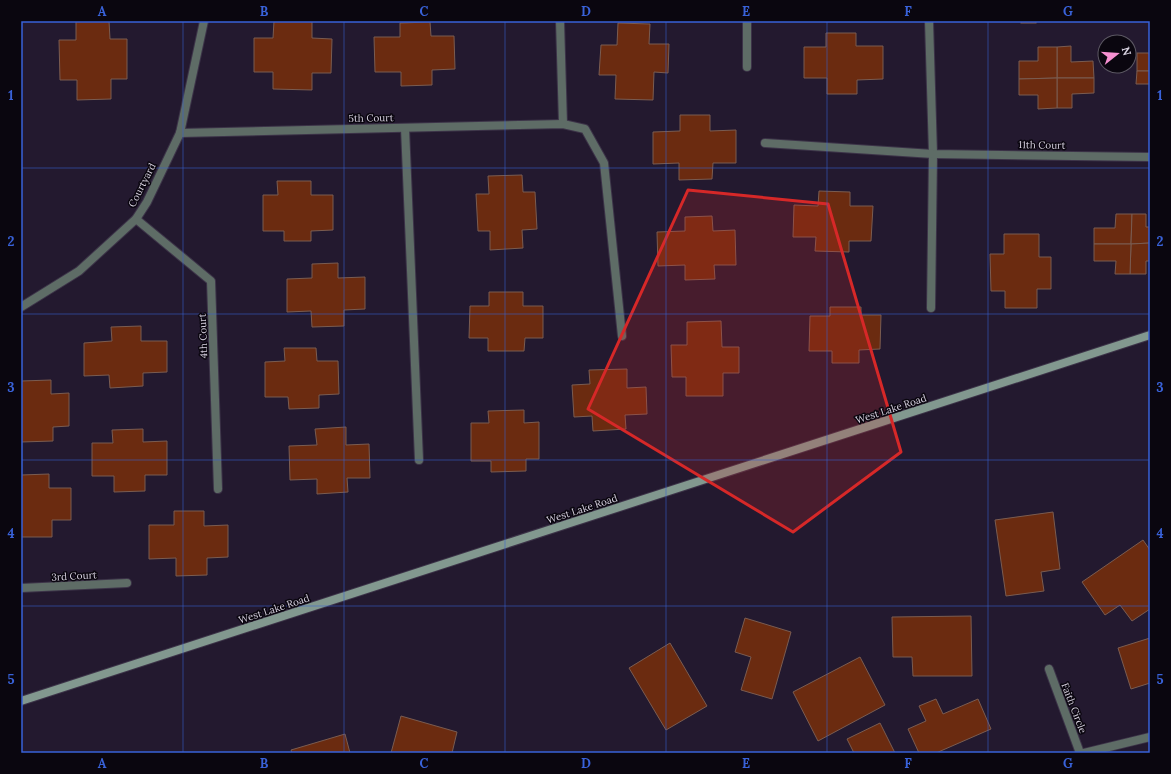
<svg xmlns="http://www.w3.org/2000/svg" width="1171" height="774" font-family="Lora,serif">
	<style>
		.building { fill: #6b2b10; stroke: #7a5c51 }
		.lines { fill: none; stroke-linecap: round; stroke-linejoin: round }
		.lane-casing { stroke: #3c3348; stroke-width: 10 }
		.street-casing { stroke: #3c3348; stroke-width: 10 }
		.secondary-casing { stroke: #3c3348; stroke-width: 10 }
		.lane { stroke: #5e6c66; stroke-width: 8 }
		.street { stroke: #5e6c66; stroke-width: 8 }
		.secondary { stroke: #82988f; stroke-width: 8 }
		.marked { fill: #d62828; fill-opacity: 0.2; stroke: #d62828; stroke-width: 3; stroke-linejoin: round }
		.grid { fill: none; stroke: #3962d9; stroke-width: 1; stroke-opacity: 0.55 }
		.labels { text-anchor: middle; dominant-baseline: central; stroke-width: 3; stroke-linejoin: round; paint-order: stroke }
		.street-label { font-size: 10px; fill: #d8d2e1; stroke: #0a060f }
		.neatline { fill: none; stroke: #3962d9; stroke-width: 1.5 }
		.grid-label { font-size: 13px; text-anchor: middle; font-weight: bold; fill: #3962d9 }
	</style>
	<rect width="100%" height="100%" fill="#23192f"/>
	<g class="building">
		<polygon points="76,21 109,21 110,39 127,39 127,79 111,79 111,99 77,100 77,80 60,80 59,40 76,40"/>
		<polygon points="274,21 312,21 312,38 332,39 331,73 312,73 312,90 273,89 273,72 254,72 254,38 273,38"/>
		<rect x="1021" y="21" width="15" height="2"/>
		<polygon points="430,22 431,36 454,36 455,69 432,70 432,85 401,86 401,72 375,72 374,37 400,37 400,23"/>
		<polygon points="618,23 650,24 649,44 669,44 668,73 654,72 653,100 615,99 616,75 599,75 601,45 617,45"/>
		<polygon points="826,33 856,33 856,46 883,46 883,79 857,80 857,94 827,94 827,78 804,78 804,47 826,47"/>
		<polygon points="1071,46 1071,62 1093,61 1094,78 1057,78 1057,47"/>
		<polygon points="1038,47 1057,47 1057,78 1019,79 1019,61 1038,61"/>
		<rect x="1137" y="53" width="13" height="18"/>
		<polygon points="1137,71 1150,71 1150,84 1136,84"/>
		<polygon points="1057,78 1094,78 1094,93 1072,94 1072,108 1057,108"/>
		<polygon points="1057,78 1057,108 1038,109 1038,95 1019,95 1019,79"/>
		<polygon points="680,115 710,115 710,131 736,130 736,163 713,163 712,179 679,180 679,163 653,164 653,132 680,131"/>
		<polygon points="522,175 523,192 535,192 537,229 522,230 523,248 490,250 490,231 478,231 476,194 489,194 488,176"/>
		<polygon points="277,181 311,181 311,195 333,195 333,230 311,231 311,241 284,241 284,231 263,231 263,195 278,195"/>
		<polygon points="819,191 850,192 850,206 873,206 871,241 849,241 849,252 815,251 816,237 793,237 794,205 818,206"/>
		<polygon points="1116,214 1132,214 1131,244 1094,244 1094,228 1115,228"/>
		<polygon points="1132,214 1146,214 1146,227 1150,227 1150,243 1131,244"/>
		<polygon points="712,216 713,231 735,230 736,265 714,265 715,279 685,280 685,265 658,266 657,232 685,231 685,217"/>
		<polygon points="1004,234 1039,234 1039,257 1051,257 1051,289 1037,289 1037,308 1005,308 1005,291 991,291 990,254 1004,254"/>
		<polygon points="1150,243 1150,261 1146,261 1146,274 1130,274 1131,244"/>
		<polygon points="1094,244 1131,244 1130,274 1115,274 1116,261 1094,261"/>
		<polygon points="338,263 338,278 365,277 365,309 344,310 344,326 312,327 311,311 287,312 287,279 312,278 312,264"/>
		<polygon points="489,292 523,292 523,306 543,306 543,338 525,338 524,351 488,351 488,338 469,338 470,306 489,306"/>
		<polygon points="830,307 861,307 861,315 881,315 880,349 859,350 859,363 832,363 832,351 809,351 810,316 830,316"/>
		<polygon points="721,321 722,347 739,347 739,373 723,373 723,396 686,396 686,377 672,377 671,345 687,345 687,322"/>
		<polygon points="141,326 141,341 167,341 167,372 143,373 143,386 110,388 109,375 84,376 84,343 112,341 111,327"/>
		<polygon points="284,348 316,348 317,361 338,361 339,394 319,395 319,408 289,409 288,397 265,397 265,362 285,361"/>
		<polygon points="627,369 627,388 646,387 647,414 625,415 626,429 593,431 592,416 574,417 572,385 590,384 589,370"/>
		<polygon points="51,380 51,394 69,393 69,426 53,427 53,441 21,442 21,381"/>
		<polygon points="524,410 524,423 539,422 539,459 526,459 526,471 491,472 491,461 471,461 471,423 489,423 488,411"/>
		<polygon points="346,427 346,445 369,444 370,478 347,478 348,492 317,494 317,479 290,480 289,446 317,445 315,429"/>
		<polygon points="143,429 143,442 167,441 167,475 145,475 145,491 114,492 114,476 92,476 92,443 113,443 112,430"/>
		<polygon points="49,474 49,488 71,488 71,520 52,520 52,537 21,537 21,475"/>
		<polygon points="174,511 204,511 204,526 228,525 228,557 207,558 207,575 176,576 176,558 149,559 149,525 174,525"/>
		<polygon points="1053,512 1060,569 1041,572 1044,591 1006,596 995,520"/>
		<polygon points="1143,540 1150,550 1150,609 1132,621 1120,605 1105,615 1082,582"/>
		<polygon points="971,616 972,676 913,676 912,657 893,657 892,617"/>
		<polygon points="745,618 791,632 772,699 741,690 751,657 735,652"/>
		<polygon points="1150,638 1150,683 1131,689 1118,648"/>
		<polygon points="670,643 707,706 666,730 629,668"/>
		<polygon points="860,657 885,705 818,741 793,692"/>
		<polygon points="936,699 943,714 978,699 991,729 936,753 919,753 908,729 926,721 919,706"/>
		<polygon points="401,716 457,732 452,753 391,753"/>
		<polygon points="880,723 895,753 854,753 847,739"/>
		<polygon points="345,734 350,753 292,753 291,750"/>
	</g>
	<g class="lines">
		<defs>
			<polyline id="lane" points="405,128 419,460"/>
			<g id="street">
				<polyline points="560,21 563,124"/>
				<polyline points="747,21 747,67"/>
				<polyline points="929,21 933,154 931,308"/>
				<polyline points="180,133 563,124 585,129 604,163 622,336"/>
				<polyline points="765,143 933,154 1150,157"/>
				<polyline points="136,219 211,281 218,489"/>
				<polyline points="21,307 79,271 136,219 147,202 180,133 204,21"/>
				<polyline points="21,588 127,583"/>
				<polyline points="1049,669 1080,753"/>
				<polyline points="1084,753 1150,737"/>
			</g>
			<polyline id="secondary" points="21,701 1150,335"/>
		</defs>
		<use href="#lane" class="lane-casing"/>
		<use href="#street" class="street-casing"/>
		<use href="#secondary" class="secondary-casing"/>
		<use href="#lane" class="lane"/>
		<use href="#street" class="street"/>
		<use href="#secondary" class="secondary"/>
	</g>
	<path class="marked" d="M688 190 828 204 901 452 793 532 588 409Z"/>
	<path class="grid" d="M183 21V753M344 21V753M505 21V753M666 21V753M827 21V753M988 21V753M21 168H1150M21 314H1150M21 460H1150M21 606H1150"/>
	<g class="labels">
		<g class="street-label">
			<text transform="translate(371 118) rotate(-1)">5th Court</text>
			<text transform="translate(1042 145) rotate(1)">11th Court</text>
			<text transform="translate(142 185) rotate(-63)">Courtyard</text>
			<text transform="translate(203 336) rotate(-92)">4th Court</text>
			<text transform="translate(891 409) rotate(-18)">West Lake Road</text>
			<text transform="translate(582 509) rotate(-18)">West Lake Road</text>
			<text transform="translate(74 576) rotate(-3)">3rd Court</text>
			<text transform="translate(274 609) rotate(-18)">West Lake Road</text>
			<text transform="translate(1074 708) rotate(69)">Faith Circle</text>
		</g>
	</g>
	<rect width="1171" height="774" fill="none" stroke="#0a060f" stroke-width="44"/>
	<g transform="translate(1117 54) rotate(73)"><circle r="19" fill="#0a060f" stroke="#5c5863"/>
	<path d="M0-3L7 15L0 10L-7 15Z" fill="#f690d1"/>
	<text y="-6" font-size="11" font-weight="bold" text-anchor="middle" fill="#d8d2e1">N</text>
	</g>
	<rect x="22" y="22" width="1127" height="730" class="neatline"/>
	<g class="grid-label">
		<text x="102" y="16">A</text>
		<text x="264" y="16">B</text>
		<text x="424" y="16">C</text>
		<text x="586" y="16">D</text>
		<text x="746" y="16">E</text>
		<text x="908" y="16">F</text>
		<text x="1068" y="16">G</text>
		<text x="11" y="100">1</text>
		<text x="1160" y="100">1</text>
		<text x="11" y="246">2</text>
		<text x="1160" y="246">2</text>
		<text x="11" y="392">3</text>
		<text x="1160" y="392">3</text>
		<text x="11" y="538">4</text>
		<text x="1160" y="538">4</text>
		<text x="11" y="684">5</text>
		<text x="1160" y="684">5</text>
		<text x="102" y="768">A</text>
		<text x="264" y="768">B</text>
		<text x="424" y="768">C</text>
		<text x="586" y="768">D</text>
		<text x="746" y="768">E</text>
		<text x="908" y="768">F</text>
		<text x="1068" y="768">G</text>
	</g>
</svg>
